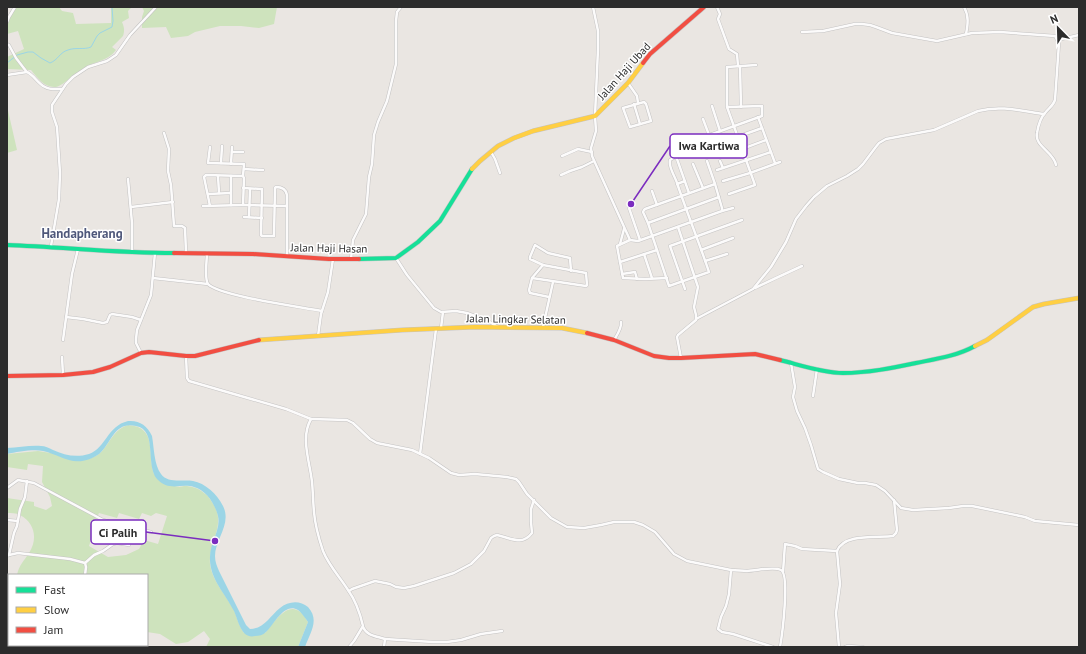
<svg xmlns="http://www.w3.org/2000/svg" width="1086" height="654" font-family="'PT Sans',sans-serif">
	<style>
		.green { fill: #cee3bd; fill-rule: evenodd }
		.water { fill: #9bd5e6 }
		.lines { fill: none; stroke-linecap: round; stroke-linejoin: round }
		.stream { stroke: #9bd5e6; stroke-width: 1 }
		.street-casing { stroke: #c4c3c3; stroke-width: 3.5 }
		.fast-casing { stroke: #c4c3c3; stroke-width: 5 }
		.slow-casing { stroke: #c4c3c3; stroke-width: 5 }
		.jam-casing { stroke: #c4c3c3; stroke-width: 5 }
		.street { stroke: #fcfbfb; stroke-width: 2.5 }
		.fast { stroke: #16e098; stroke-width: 4 }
		.slow { stroke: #ffcf43; stroke-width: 4 }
		.jam { stroke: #f24e42; stroke-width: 4 }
		.labels { text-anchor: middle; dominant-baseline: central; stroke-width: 3; stroke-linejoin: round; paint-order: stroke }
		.street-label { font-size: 11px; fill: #2c2c2c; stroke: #fff }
		.quarter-label { font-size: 13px; font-weight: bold; fill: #4f587b; stroke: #fff }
		.leader { fill: none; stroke: #7b2cbf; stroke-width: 1.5 }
		.callout-dot { fill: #7b2cbf; stroke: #fff; stroke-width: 1.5 }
		.callout { fill: #fff; stroke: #7b2cbf; stroke-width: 1.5 }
		.callout-label { font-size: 12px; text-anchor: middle; font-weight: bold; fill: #2c2c2c }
	</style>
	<rect width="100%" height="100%" fill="#eae6e2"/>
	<g class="green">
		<path d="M13 7H59L62 11 73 13 76 24 111 23V7H132L128 11 129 18 122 22C124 27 125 30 123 36L112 47 116 50C108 61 95 61 84 68 77 72 61 87 56 87 44 88 37 77 31 70L7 69V57L24 49 18 31 7 34V19Z"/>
		<polygon points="142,7 277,7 274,24 259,28 241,26 220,26 195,32 188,36 171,38 166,27 142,28 142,17 144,11"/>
		<polygon points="7,106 17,150 7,153"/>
		<path d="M128 425C158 427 147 454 154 474 161 478 168 484 175 486 178 487 181 487 184 486 192 486 198 488 204 493 209 496 211 501 214 505 226 526 208 543 210 564 212 581 226 595 234 610 237 618 239 626 244 633H265C272 625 285 604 297 610 302 612 305 617 308 622L298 647H206L210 639 204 631 188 642 176 644 160 634 147 632V575H17C19 565 24 561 29 553 38 539 35 523 20 515 16 513 11 513 7 513V498L34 502V506L46 510 52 506 50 497 42 482 43 466 28 464 27 470 7 467V454L38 451 89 459C94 457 99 455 103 450 111 440 115 429 128 425ZM99 513 117 518 119 513 139 519 142 513 151 516 156 513 167 516 158 544 144 540 139 549 126 555 108 557 89 546 93 534 102 537 105 523 96 520Z"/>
		<polygon points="7,607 9,607 9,645 97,645 90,647 13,647 12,645 7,645"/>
	</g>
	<path class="water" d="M128 421C139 420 147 425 152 436 154 447 154 465 161 474 168 484 183 479 193 481 205 483 217 494 223 506 232 524 215 539 215 556 215 562 217 566 219 571L246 625 250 629C264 629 270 616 280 608 288 601 300 600 308 607 320 620 310 633 305 647H298L308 622C305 618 302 613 298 610 284 602 274 625 266 632 263 635 259 636 255 636 251 637 247 636 244 633 239 627 237 618 234 611 225 593 209 578 210 557 210 542 221 530 218 516 215 504 206 490 194 487 181 483 169 492 157 479 145 465 158 430 136 426 116 421 112 440 102 451 99 455 94 457 90 459 70 466 61 455 43 451 33 449 17 452 7 454V448C18 448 30 445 41 446 45 446 49 448 53 450 64 455 76 458 89 454 106 448 107 426 128 421Z"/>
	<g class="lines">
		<path class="stream" d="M7 63 17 55 28 52H33L41 58 50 63C58 60 60 52 68 50 76 47 84 50 91 47L97 36 100 33 112 27 113 21 112 7"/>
		<defs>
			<g id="street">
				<polyline points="593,7 598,31 598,49 595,116 596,131 591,148 592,156 630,240 638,241 722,211 722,208 715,184 707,161"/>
				<polyline points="717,7 720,14 718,19 729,49 737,54 738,66"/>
				<path d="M964 7C969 16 968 24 966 34"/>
				<polyline points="7,22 9,17 15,7"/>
				<path d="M802 32 823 31 855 24H862L870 25 876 27 892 33 937 41 972 33 1000 32 1055 36 1059 43 1055 100C1053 106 1049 108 1045 113 1041 117 1038 127 1037 133 1034 146 1054 152 1056 165"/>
				<polyline points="1057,40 1079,35"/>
				<polyline points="7,44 9,45 16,58 26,71"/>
				<polyline points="740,66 741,107"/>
				<path d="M7 75 27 72C34 75 37 83 45 87 50 90 56 89 62 89"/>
				<polyline points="628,83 637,96 638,103"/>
				<polygon points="644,102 646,104 651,121 630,127 623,108"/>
				<polyline points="634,104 640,124"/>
				<polyline points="712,106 720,131"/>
				<polyline points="758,117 775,163"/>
				<polyline points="703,119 709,135"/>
				<polyline points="164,133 169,149 168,171 171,185 174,226 182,226 185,228 186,252"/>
				<polyline points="704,137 762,116 762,106 727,107"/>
				<polyline points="723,142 762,128"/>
				<polyline points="210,147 208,163 244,164 243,176"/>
				<polyline points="232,152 243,152"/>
				<polyline points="491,152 495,159 500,173"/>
				<polyline points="726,155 766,140"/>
				<polyline points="562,156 578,149 592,152"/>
				<polyline points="720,161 723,168"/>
				<polyline points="221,163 222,146"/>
				<polyline points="231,164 232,147"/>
				<polyline points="693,164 703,188"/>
				<polyline points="244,169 263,170"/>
				<polyline points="717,170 771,152"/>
				<polyline points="561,175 570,171 582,167 594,161"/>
				<polyline points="218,176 219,193"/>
				<polyline points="231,176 231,205"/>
				<polyline points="128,179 132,223 132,252"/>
				<polyline points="723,181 750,173 780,162"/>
				<polyline points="677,184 685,181"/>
				<path d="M243 188 262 189 261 235 262 236H274L275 188 276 187C282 187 286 189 287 195V256"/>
				<polyline points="652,191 657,205"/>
				<path d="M689 193 677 159 675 157 670 160C668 167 675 176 677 183 687 213 699 242 709 272L669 286 648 223 643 212 644 210 645 209C668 201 692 192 715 184"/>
				<polyline points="208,194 231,193"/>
				<polyline points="729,194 755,185 727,107 727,67 756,65"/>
				<polyline points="243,205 287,206"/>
				<polyline points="203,206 243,205 244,178 243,176 206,175 204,177 210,206"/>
				<polyline points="131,207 173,202"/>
				<polyline points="629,208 640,240"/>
				<polyline points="722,211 733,208"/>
				<polyline points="244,217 262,218"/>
				<polyline points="249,217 250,189"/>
				<polyline points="648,223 719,197"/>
				<polyline points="678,227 698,287 694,307 696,315 696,320 678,335 677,337 681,358"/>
				<polyline points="630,240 617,246 623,278 645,279 667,278"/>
				<polyline points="620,244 624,229"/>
				<polyline points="51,246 59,199 60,173 57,127 52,112 52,105 66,84 73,77 88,67 107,61 116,55 130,35 156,7"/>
				<polyline points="701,250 733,238"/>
				<path d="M207 253C207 260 204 278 208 284 219 296 302 307 322 311"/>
				<polyline points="644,254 652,278"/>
				<polyline points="396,258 407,275 434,308 441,312 456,311 467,313 488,321 498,327"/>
				<polyline points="351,259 353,240 366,214 369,177 372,164 374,135 378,122 387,101 396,64 396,21 397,12 401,7"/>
				<polyline points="705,261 727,254"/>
				<polyline points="620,262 657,250"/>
				<polygon points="543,265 586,273 587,285 586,286 532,278"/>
				<polyline points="543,265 530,259 530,257 535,245 548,253 570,258 571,271"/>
				<polyline points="622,274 635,272 637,279"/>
				<polyline points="153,278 208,284"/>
				<polyline points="532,278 529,290 530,293 549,297"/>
				<polyline points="755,288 776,278 802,266"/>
				<polyline points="685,289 670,246 742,220"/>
				<polyline points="66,317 83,319 103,323 107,322 110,315 112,314 132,317 141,320"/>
				<path d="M696 319 753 289 771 267 786 242 796 219 806 206 814 197 827 186 847 176 858 169 863 164 875 148 879 143 886 139 934 130 978 111C1000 105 1022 111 1044 114"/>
				<polyline points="543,327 553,282"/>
				<polyline points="441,328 443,312"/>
				<polyline points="318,336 321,314 328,292 333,259"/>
				<polyline points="63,340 72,274 78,249"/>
				<path d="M614 340C617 335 622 328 621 322"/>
				<polyline points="141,353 136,343 136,339 137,330 151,295 155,253"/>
				<path d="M186 356 187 378 189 381 286 409 311 419C300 438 310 462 312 482 313 492 313 502 314 512 315 525 319 539 323 551 329 566 340 577 348 590 356 601 360 613 363 626L354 641 349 647"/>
				<polyline points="62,357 63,375"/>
				<polyline points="791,363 795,387 793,397 797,411 805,428 811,445 818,469 823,472 839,479 858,483 865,483 876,485 885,491 901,508 913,510 949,508 963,506 972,506 1025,517 1035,521 1079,525"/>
				<polyline points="813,396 817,369"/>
				<polyline points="311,419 347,420 353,423 370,439 377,443 412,450 429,458 451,473 459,475 475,474 507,477 516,479 519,482 527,494 551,518 567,527 584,528 601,525 614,522 634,522 643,525 655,532 674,554 687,561 731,570 729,594 726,606 721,617 718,629 722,632 733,634 773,647"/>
				<polyline points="420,454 436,329"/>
				<polyline points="7,488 18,480 34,483 103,520 151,532"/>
				<polyline points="7,520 18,521"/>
				<path d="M837 551C844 533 877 538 893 536L896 533 897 530 894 500"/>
				<polyline points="9,555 14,533 17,526 20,509 25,497 27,481"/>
				<polyline points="7,556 9,555 18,553 70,559 85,563 86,567 85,575"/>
				<polyline points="85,563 94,555 103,551 113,544 117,543 129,545 135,528"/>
				<path d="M731 570C737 570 742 571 747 571 756 571 773 566 781 570 790 575 782 636 780 647"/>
				<polyline points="783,572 785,544 795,546 802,549 837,551 840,584 836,613 839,647"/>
				<path d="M349 591 352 589 375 581 390 584 396 587 404 588 414 586 454 573 471 564 484 551 491 538 494 536 497 535C511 538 522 546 532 533L531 522V509L534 500"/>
				<path d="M363 627C367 636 376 636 385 639L384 647"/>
				<polyline points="385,639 433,642 447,642 461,640 481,634 502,631"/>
				<polyline points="124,645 125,647"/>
				<polyline points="845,647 848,646 863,647"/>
			</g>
			<g id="fast">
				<path d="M7 245C63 247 118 253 174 253"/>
				<polyline points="359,259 396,258 418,242 440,221 472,169"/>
				<path d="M780 360C800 365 823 373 843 373 868 373 892 368 916 363 936 359 957 356 975 346"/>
			</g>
			<g id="slow">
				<polyline points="472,169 480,161 498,146 514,138 533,131 595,116 628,83 643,63"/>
				<polyline points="259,340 402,330 475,327 562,328 587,333"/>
				<polyline points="975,346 987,340 1033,307 1044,304 1079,298"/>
			</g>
			<g id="jam">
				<polyline points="643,63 650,54 704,7"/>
				<polyline points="174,253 253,254 329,259 359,259"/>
				<polyline points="587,333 614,340 654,356 669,358 681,358 755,354 780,360"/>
				<polyline points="7,376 63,375 93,372 110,367 141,353 149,352 186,356 195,356 259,340"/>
			</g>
		</defs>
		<use href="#street" class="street-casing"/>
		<use href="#fast" class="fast-casing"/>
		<use href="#slow" class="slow-casing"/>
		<use href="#jam" class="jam-casing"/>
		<use href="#street" class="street"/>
		<use href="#fast" class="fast"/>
		<use href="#slow" class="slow"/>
		<use href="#jam" class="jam"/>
	</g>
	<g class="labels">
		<g class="street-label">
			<text transform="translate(624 71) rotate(-48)">Jalan Haji Ubad</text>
			<text transform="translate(329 248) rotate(1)">Jalan Haji Hasan</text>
			<text transform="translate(516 319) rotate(1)">Jalan Lingkar Selatan</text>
		</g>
		<g class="quarter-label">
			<text x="82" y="233">Handapherang</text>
		</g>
	</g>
	<path class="leader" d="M631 204L670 146M215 541L146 532"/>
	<g class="callout-dot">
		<circle cx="631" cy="204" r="4"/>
		<circle cx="215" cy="541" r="4"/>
	</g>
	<g class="callout">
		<rect x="670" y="134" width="77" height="24" rx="4"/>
		<rect x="91" y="520" width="55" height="24" rx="4"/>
	</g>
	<g class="callout-label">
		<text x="709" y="150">Iwa Kartiwa</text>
		<text x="118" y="537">Ci Palih</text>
	</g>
	<rect width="1086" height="654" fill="none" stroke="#2c2c2c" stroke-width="16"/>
	<rect x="8" y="574" width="140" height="72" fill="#ffffff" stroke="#ababab"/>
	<rect x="16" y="587" width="20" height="6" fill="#16e098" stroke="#ababab"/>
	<text x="44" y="594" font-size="12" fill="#2c2c2c">Fast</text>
	<rect x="16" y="607" width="20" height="6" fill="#ffcf43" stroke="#ababab"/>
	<text x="44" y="614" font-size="12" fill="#2c2c2c">Slow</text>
	<rect x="16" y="627" width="20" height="6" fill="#f24e42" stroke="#ababab"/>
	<text x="44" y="634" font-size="12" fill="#2c2c2c">Jam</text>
	<g transform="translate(1058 28) rotate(337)" stroke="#ffffff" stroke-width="3" paint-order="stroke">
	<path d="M0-3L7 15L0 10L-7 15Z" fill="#2c2c2c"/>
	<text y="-6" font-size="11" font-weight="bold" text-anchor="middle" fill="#2c2c2c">N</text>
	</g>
</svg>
